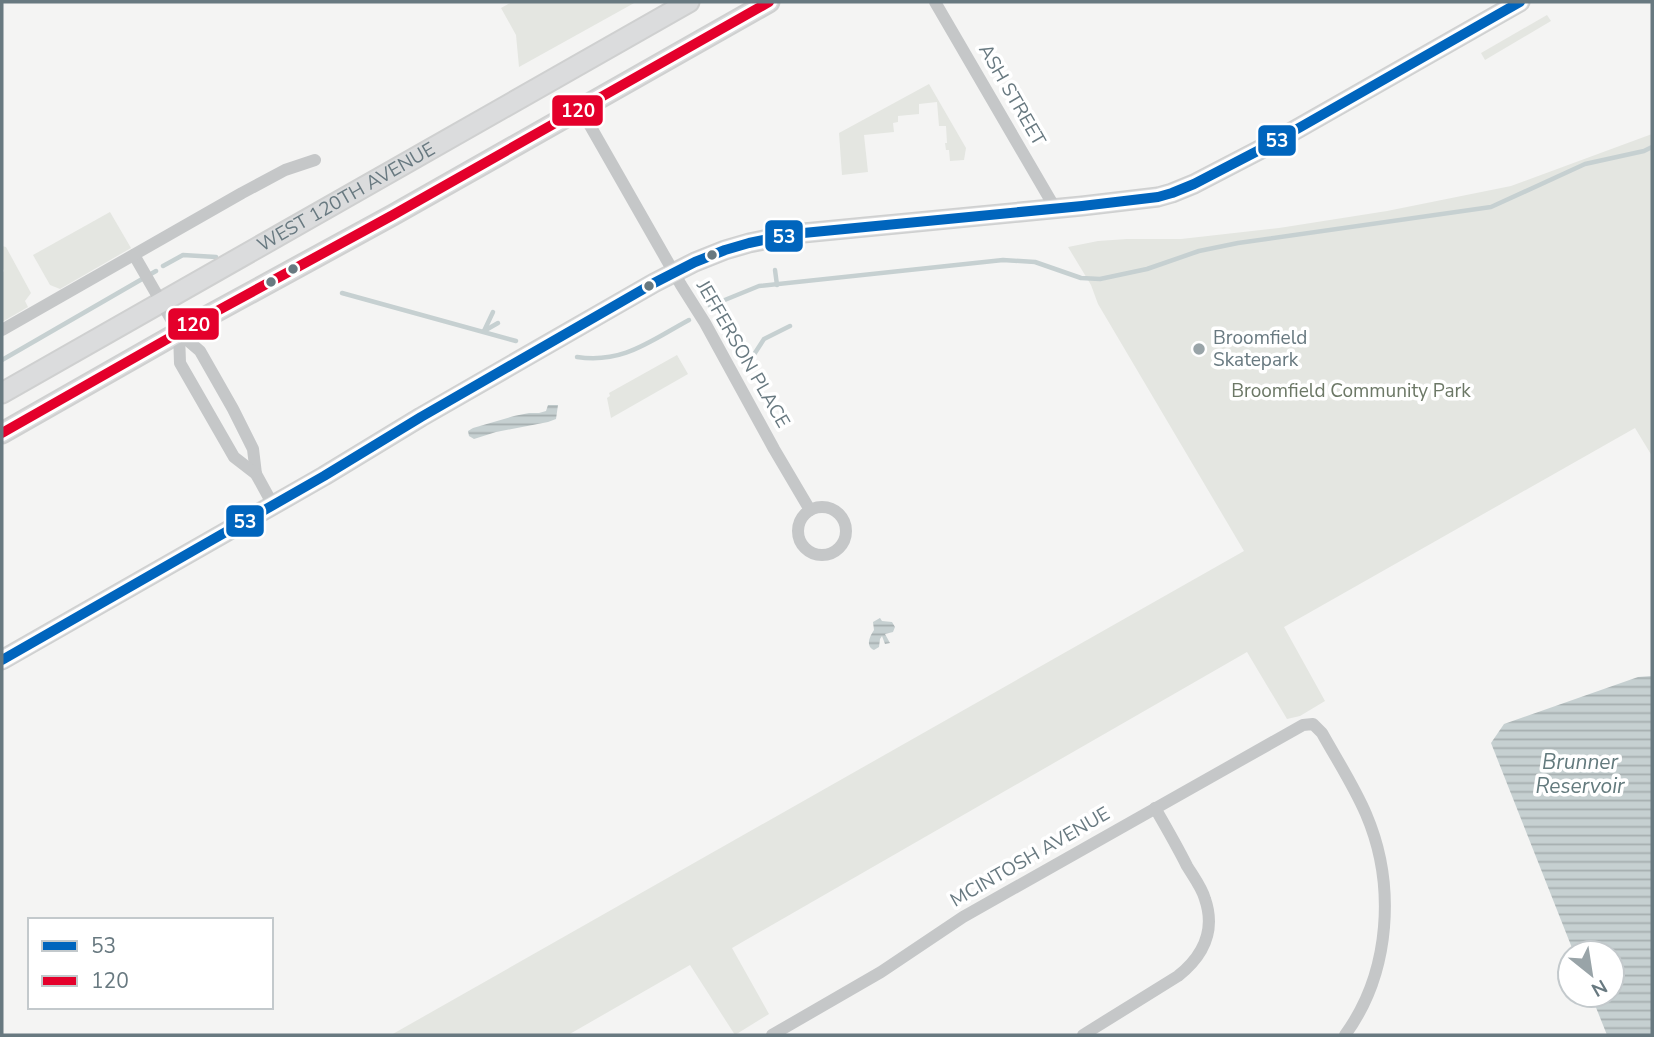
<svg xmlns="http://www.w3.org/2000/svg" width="1654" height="1037" font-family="'Nunito Sans',sans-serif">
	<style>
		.green { fill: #e4e6e1 }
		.water { fill: url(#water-rules) }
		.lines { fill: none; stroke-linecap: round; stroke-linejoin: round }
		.stream { stroke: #c6d0d1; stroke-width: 4.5 }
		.secondary-casing { stroke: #cfd0d0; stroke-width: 21 }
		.primary-casing { stroke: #cfd0d0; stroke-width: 23 }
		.street { stroke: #c5c7c8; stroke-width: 12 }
		.secondary { stroke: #dbdcdd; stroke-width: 18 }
		.primary { stroke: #dbdcdd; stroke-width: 19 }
		.bus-1-casing { stroke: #fff; stroke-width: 16 }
		.bus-2-casing { stroke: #fff; stroke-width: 16 }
		.bus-1 { stroke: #0065bd; stroke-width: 10 }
		.bus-2 { stroke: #e4002b; stroke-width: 10 }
		.bus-dot { fill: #687980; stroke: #fff; stroke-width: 2.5 }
		.poi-dot { fill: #99a4a8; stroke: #fff; stroke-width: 2.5 }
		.labels { text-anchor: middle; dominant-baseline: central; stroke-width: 7; stroke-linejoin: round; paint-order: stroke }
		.street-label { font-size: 19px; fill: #687980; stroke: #fff }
		.poi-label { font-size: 19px; fill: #687980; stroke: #fff; text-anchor: start }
		.park-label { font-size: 19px; fill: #6c7866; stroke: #fff }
		.water-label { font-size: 21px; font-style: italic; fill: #637a7d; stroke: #fff }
		.line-badge { stroke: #fff; stroke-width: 2.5 }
		.badge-label { font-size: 19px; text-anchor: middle; font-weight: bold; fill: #fff }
	</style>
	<defs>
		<pattern id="water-rules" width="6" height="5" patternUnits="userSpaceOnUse" patternTransform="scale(1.75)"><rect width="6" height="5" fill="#c6d0d1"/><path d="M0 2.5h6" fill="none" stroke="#a5aeaf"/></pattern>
	</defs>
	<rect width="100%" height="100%" fill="#f4f4f3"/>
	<g class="green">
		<polygon points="512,2 636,2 519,67 516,35 501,8"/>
		<polygon points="1547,15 1551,21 1485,60 1481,53"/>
		<polygon points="929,84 966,148 964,160 950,161 949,150 946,150 945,143 947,143 946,126 939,126 937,102 919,104 919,114 898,116 898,122 893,123 894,132 864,135 868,172 842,175 839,133"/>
		<polygon points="1652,134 1652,456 1635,428 1284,627 1325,701 1300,716 1287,719 1247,652 732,948 769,1014 735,1035 690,965 568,1035 391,1035 1244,551 1098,304 1091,285 1068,247 1098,241 1127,239 1181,239 1279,228 1387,211 1511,186"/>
		<polygon points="110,212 131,248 60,289 50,285 33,255"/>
		<polygon points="2,246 6,247 31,293 25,301 28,307 2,322 2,273 4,271 2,267"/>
		<polygon points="677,355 688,374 611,418 607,398 610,396 609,393"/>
	</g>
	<g class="water">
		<polygon points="548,405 558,405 556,419 548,422 496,432 474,439 469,436 468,431 473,428 514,416 529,413 539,413 546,411"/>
		<path d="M880 618 882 621 892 622 895 627 893 632 885 634 890 643 885 644 882 636 880 639 879 647 874 650C865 646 870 636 874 630L873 622Z"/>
		<polygon points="1652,676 1652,1035 1607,1035 1591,995 1612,995 1612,953 1574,953 1491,743 1504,724 1638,677"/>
	</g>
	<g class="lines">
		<g class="stream">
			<polyline points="163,266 183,255 216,257"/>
			<polyline points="775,270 777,285"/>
			<polyline points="342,293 516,341"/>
			<polyline points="710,306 759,286 1003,260 1035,262 1081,278 1100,279 1147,269 1199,251 1238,243 1491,207 1585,164 1644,151 1652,147"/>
			<polyline points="484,331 493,312"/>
			<polyline points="484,331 498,323"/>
			<polyline points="753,356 764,339 790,326"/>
			<path d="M577 357C623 364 650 341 689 320"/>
			<polyline points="2,360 156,271"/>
		</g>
		<defs>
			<polyline id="secondary" points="2,660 324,476 421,417 654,283 695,262 725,250 749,243 793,234 1082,206 1158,197 1172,193 1194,184 1269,145 1520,2"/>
			<g id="primary">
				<path id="s1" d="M2 393 689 2"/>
				<polyline points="2,433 206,317 393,215 769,2"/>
			</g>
		</defs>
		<use href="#secondary" class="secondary-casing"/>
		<use href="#primary" class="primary-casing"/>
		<g class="street">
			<polyline points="935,2 1055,208"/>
			<polyline points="580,108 681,285 705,323 774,449 810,510"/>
			<polyline points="134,255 179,333 200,351 233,409 253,449 256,474"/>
			<polyline points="2,330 242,193 285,170 315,160"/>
			<polyline points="179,333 180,363 234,457 256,474 273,505"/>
			<circle cx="822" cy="531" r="24"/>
			<path d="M772 1035 881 972 963 917 1303 725 1313 724 1322 733C1337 760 1354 786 1366 814 1396 884 1391 972 1345 1035"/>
			<path d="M1083 1035 1178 976C1203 956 1216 931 1205 899 1202 888 1193 876 1187 866 1177 846 1166 827 1155 808"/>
		</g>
		<use href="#secondary" class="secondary"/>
		<use href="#primary" class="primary"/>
		<defs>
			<polyline id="bus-1" points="2,660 324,476 421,417 654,283 695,262 725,250 749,243 793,234 1082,206 1158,197 1172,193 1194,184 1269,145 1520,2"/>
			<polyline id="bus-2" points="2,433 206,317 393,215 769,2"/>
		</defs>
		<use href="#bus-1" class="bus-1-casing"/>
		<use href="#bus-2" class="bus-2-casing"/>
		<use href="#bus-1" class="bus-1"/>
		<use href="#bus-2" class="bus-2"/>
	</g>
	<g class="bus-dot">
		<circle cx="712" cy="255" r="6"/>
		<circle cx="293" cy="269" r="6"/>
		<circle cx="271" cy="282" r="6"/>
		<circle cx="649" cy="286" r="6"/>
	</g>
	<circle class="poi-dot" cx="1199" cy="349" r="7"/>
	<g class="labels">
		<g class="street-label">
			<text transform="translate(1012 95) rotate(60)">ASH STREET</text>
			<text stroke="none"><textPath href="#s1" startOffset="396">WEST 120TH AVENUE</textPath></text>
			<text transform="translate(743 354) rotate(60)">JEFFERSON PLACE</text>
			<text transform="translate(1030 857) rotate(-30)">MCINTOSH AVENUE</text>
		</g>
		<g class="poi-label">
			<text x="1213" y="338">Broomfield<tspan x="1213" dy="22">Skatepark</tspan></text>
		</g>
		<g class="park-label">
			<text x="1351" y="391">Broomfield Community Park</text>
		</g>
		<g class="water-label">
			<text x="1580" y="762">Brunner<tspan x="1580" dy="24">Reservoir</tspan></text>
		</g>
	</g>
	<g class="line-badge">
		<rect x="551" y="94" width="53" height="33" rx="7" fill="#e4002b"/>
		<rect x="1257" y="124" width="40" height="33" rx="7" fill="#0065bd"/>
		<rect x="764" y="219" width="40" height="34" rx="7" fill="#0065bd"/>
		<rect x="167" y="307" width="53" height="34" rx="7" fill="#e4002b"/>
		<rect x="225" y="504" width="40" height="34" rx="7" fill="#0065bd"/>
	</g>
	<g class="badge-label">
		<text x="578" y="117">120</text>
		<text x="1277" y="147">53</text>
		<text x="784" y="243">53</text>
		<text x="193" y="331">120</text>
		<text x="245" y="528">53</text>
	</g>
	<rect width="1654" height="1037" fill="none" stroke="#687980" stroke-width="7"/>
	<rect x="28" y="918" width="245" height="91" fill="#ffffff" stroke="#c3c9cc" stroke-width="2"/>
	<rect x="42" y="941" width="35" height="10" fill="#0065bd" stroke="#c3c9cc" stroke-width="2"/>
	<text x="91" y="953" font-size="21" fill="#687980">53</text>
	<rect x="42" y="976" width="35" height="10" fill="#e4002b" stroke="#c3c9cc" stroke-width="2"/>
	<text x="91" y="988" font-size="21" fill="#687980">120</text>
	<g transform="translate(1591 974) rotate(150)"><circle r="33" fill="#ffffff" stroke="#c3c9cc" stroke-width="2"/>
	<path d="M0-5L12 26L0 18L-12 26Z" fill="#99a4a8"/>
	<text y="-10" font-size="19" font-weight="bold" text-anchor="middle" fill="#687980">N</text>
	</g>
</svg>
